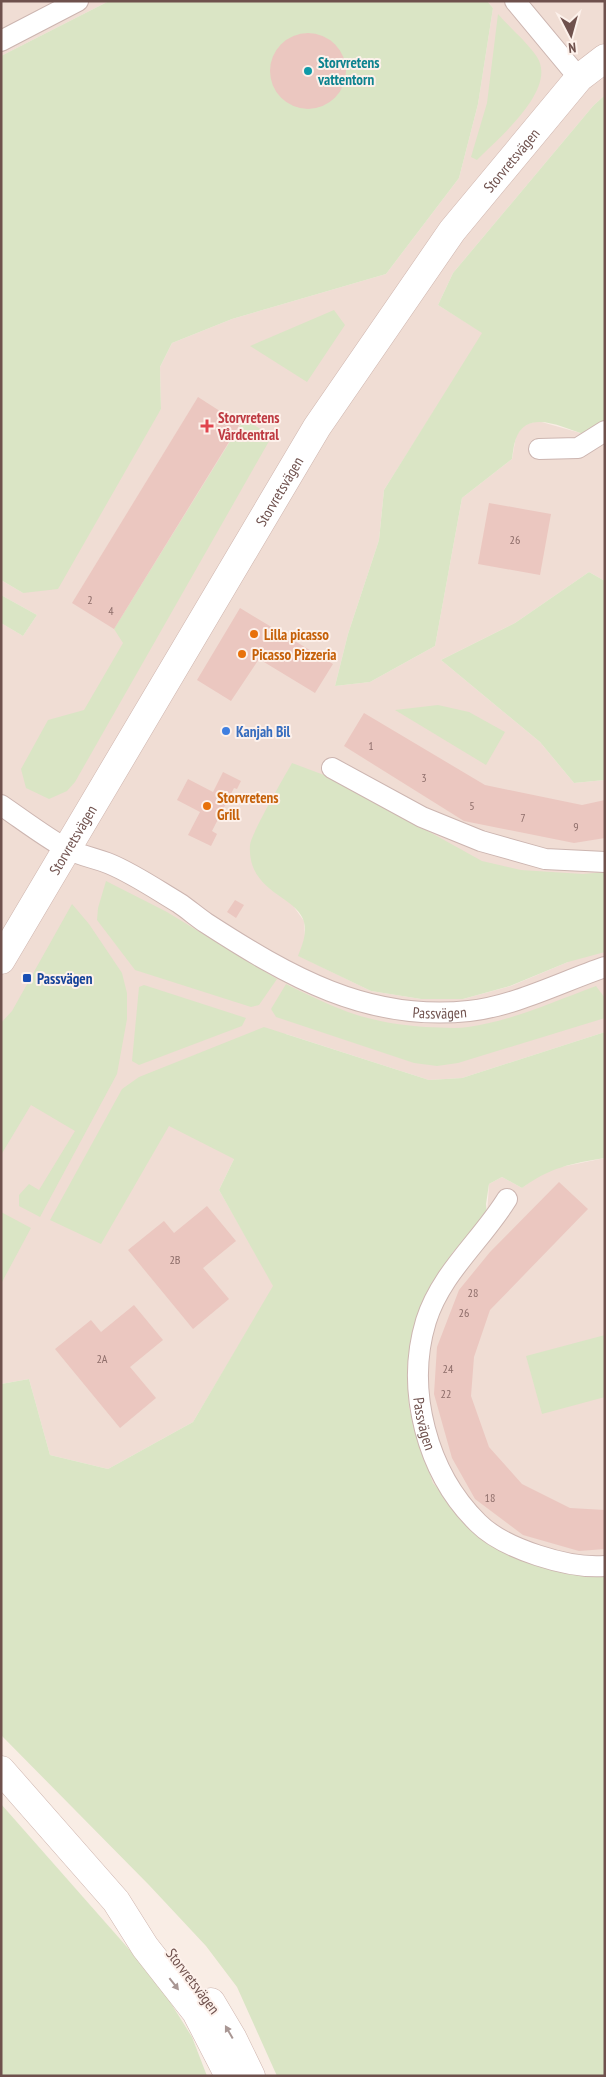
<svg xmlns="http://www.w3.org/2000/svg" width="606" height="2077" font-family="'PT Sans Narrow',sans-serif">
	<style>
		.residential { fill: #f0ddd4; fill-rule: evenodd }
		.green { fill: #dae5c5 }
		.building { fill: #ebc7c0 }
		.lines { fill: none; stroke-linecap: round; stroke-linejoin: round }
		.street-casing { stroke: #ccb5b0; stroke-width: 22 }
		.secondary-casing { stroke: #ceb4ad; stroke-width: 29 }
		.street { stroke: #fff; stroke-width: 20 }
		.secondary { stroke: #fff; stroke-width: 28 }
		.oneway { fill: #a99794 }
		.culture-dot { fill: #0f9aa8; stroke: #fdf1eb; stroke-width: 2 }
		.health-dot { fill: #e0444e; stroke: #fdf1eb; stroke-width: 2 }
		.food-dot { fill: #e8710a; stroke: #fdf1eb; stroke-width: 2 }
		.shop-dot { fill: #3f7fe0; stroke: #fdf1eb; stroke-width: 2 }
		.transit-dot { fill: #1a4fb4; stroke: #fdf1eb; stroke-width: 2 }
		.labels { text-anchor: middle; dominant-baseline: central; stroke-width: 4; stroke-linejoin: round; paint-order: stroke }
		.number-label { font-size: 12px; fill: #8e6e6a }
		.culture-label { font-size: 15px; font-weight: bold; fill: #0d838f; stroke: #fdf1eb; text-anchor: start }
		.street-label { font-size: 15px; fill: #6f514d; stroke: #fdf1eb }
		.health-label { font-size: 15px; font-weight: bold; fill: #be3a42; stroke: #fdf1eb; text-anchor: start }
		.food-label { font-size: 15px; font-weight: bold; fill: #c56008; stroke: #fdf1eb; text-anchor: start }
		.shop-label { font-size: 15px; font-weight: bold; fill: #366cbe; stroke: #fdf1eb; text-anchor: start }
		.transit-label { font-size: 15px; font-weight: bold; fill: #164399; stroke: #fdf1eb; text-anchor: start }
	</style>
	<rect width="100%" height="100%" fill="#f9ede5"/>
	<g class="residential">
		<polygon points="1,1 109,1 1,56"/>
		<path d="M487 1H605V95L593 106 453 273 438 305 483 333 384 490 379 540 348 634 335 686 370 682 435 646 462 498 512 459 516 436 524 425 538 421 584 434 605 420V581L589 572 515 623 441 660 540 742 574 783 605 780V1032L462 1078 429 1080 286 1034 234 1159 219 1190 274 1286 193 1422 108 1469 50 1455 29 1379 1 1384V623L23 636 37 615 1 595V580L23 593 161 409 160 367 172 343 232 319 386 274 459 178 478 104 493 8ZM294 907 568 962 511 986 463 999H421L371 991 299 956 305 937 304 921Z"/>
		<polygon points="605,1158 605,1576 600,1577 562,1573 532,1564 477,1533 433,1483 409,1407 407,1370 410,1343 417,1317 429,1287 453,1252 487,1215 489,1184 502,1177 522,1188 539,1175 556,1168"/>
	</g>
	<g class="green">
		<polygon points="109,1 487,1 493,8 478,104 459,178 386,274 232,319 172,343 160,367 161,409 58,589 23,593 1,580 1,56"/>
		<path d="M498 14C510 28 527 42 537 57 558 90 497 139 477 160L471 157 487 103Z"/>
		<path d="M605 95V420L584 434C564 428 529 409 517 436 514 442 513 452 512 459L462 498 435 646 370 682 335 686 348 634 379 540 384 490 482 333 438 305 453 273 593 106Z"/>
		<polygon points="334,310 345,325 307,382 250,346"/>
		<polygon points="244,419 272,436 75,782 67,791 49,799 26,788 21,769 48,720 84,710 123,643 114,629"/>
		<polygon points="589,572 605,581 605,780 574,783 540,742 441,660 515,623"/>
		<polygon points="1,595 37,615 23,636 1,623"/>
		<polygon points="438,705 469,712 505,732 486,765 395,710"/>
		<path d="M292 763 332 778 482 861 521 870 583 874 605 872V952L568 962 510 986 463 999H421L371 991 298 956C302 945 307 935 304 922 298 896 247 893 250 845 251 834 284 777 292 763Z"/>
		<polygon points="106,881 167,912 277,979 259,1005 251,1007 135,970 97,920 98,908"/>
		<polygon points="72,904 89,924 122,973 127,993 127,1019 117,1074 40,1217 19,1206 19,1195 29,1184 39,1190 75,1131 31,1105 1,1155 1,1023 12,1011"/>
		<path d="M286 984C338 1010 367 1023 426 1027 440 1027 455 1029 468 1027 512 1021 555 1001 596 986L605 998V1018L458 1063 437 1066 414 1063 276 1017 271 1009Z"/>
		<polygon points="144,985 246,1018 242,1026 139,1065 132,1061 139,987"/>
		<path d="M264 1027 429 1080 462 1078 605 1032V1158C572 1163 549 1168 522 1188L502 1177 489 1184 486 1204 487 1215 453 1252 429 1288 417 1317 410 1343 407 1370 409 1407 418 1438 433 1483 477 1533 532 1564 562 1573 605 1576V2076H277L237 1987 206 1946 149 1885 1 1735V1384L29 1379 50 1455 108 1469 193 1422 273 1286 219 1190 234 1159 169 1126 101 1244 50 1220 122 1089 139 1077Z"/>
		<polygon points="1,1212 31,1228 1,1284"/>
		<polygon points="605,1335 605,1397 542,1414 526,1356"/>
		<polygon points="1,1804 157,1981 192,2037 207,2076 1,2076"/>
	</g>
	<g class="building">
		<circle cx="308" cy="71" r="38"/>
		<polygon points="198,397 240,424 114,629 72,603"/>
		<polygon points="489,503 551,514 540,575 478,564"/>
		<polygon points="240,608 333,664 315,693 259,659 231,701 197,680"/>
		<polygon points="364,713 485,785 582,805 605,800 605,838 574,843 464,821 344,746"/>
		<polygon points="223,772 241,781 237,789 234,788 212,831 217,834 211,846 188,835 200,812 177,800 188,779 213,792"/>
		<polygon points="235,900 244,905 236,918 227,912"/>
		<polygon points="559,1182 588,1209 490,1310 474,1357 471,1396 489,1447 522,1484 570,1508 605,1510 605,1549 579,1551 523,1535 475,1499 452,1458 434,1394 437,1347 459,1290 490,1252"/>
		<polygon points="207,1206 236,1241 203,1268 229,1299 193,1329 128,1250 164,1221 174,1233"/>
		<polygon points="134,1305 163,1340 130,1367 156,1398 120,1428 55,1349 91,1320 101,1332"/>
	</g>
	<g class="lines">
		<defs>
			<g id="street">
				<polyline points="515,1 579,78"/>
				<polyline points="1,41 78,1"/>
				<polyline points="539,449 578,448 605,431"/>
				<polyline points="332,768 422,817 481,841 545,859 605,862"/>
				<path id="s1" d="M1 805C23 820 45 837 67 849 81 856 96 858 110 864 134 874 157 890 179 903 188 909 197 917 206 923 288 976 367 1022 469 1011 515 1006 561 982 605 967"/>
				<path id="s2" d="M507 1199C481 1241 441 1273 426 1321 405 1390 427 1473 478 1523 504 1549 569 1569 605 1566"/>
			</g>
			<g id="secondary">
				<path id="s3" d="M1 960 317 427 452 231 579 78 605 58"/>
				<polyline points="1,1770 116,1901 145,1947 196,2012 229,2076"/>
				<polyline points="211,2002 233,2039 251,2076"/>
			</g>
		</defs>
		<use href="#street" class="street-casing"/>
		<use href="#secondary" class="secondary-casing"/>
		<use href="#street" class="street"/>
		<use href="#secondary" class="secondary"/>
	</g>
	<defs><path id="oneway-solid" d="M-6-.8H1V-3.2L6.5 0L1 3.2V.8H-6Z" transform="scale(1.25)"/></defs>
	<g class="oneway">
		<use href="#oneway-solid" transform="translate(174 1984) rotate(52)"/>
		<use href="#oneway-solid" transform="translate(229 2032) rotate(-120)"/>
	</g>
	<circle class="culture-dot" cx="308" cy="71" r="5"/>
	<path class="health-dot" d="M204.5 418.5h5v5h5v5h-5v5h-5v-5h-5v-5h5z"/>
	<g class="food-dot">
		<circle cx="254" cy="634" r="5"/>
		<circle cx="242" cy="654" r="5"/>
		<circle cx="207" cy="806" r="5"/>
	</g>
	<circle class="shop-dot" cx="226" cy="731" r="5"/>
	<rect class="transit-dot" x="22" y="973" width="10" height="10" rx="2.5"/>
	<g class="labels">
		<g class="number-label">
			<text x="515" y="539">26</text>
			<text x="90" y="599">2</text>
			<text x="111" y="610">4</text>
			<text x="371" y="745">1</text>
			<text x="424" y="777">3</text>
			<text x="472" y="805">5</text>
			<text x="523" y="817">7</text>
			<text x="576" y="826">9</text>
			<text x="175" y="1259">2B</text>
			<text x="473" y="1292">28</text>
			<text x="464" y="1312">26</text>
			<text x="102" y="1358">2A</text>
			<text x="448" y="1368">24</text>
			<text x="446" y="1393">22</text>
			<text x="490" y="1497">18</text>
		</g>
		<g class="culture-label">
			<text x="318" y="62">Storvretens<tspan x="318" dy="17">vattentorn</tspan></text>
		</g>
		<g class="street-label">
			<text stroke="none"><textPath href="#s3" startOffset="950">Storvretsvägen</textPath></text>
			<text stroke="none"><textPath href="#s3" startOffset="545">Storvretsvägen</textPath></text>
			<text stroke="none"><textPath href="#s3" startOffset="140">Storvretsvägen</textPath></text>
			<text stroke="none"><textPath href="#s1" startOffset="492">Passvägen</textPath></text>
			<text stroke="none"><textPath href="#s2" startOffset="251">Passvägen</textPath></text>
			<text transform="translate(193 1981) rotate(53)">Storvretsvägen</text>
		</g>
		<g class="health-label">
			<text x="218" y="417">Storvretens<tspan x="218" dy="17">Vårdcentral</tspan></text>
		</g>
		<g class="food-label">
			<text x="264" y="634">Lilla picasso</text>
			<text x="252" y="654">Picasso Pizzeria</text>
			<text x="217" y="797">Storvretens<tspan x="217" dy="17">Grill</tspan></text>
		</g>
		<g class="shop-label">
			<text x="236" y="731">Kanjah Bil</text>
		</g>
		<g class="transit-label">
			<text x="37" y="978">Passvägen</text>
		</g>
	</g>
	<rect width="606" height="2077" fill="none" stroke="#6f514d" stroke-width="5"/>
	<g transform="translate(571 35) rotate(174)" stroke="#fdf1eb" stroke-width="4" paint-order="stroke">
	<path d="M0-4L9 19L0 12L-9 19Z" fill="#6f514d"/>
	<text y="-8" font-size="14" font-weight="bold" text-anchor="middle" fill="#6f514d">N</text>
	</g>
</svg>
